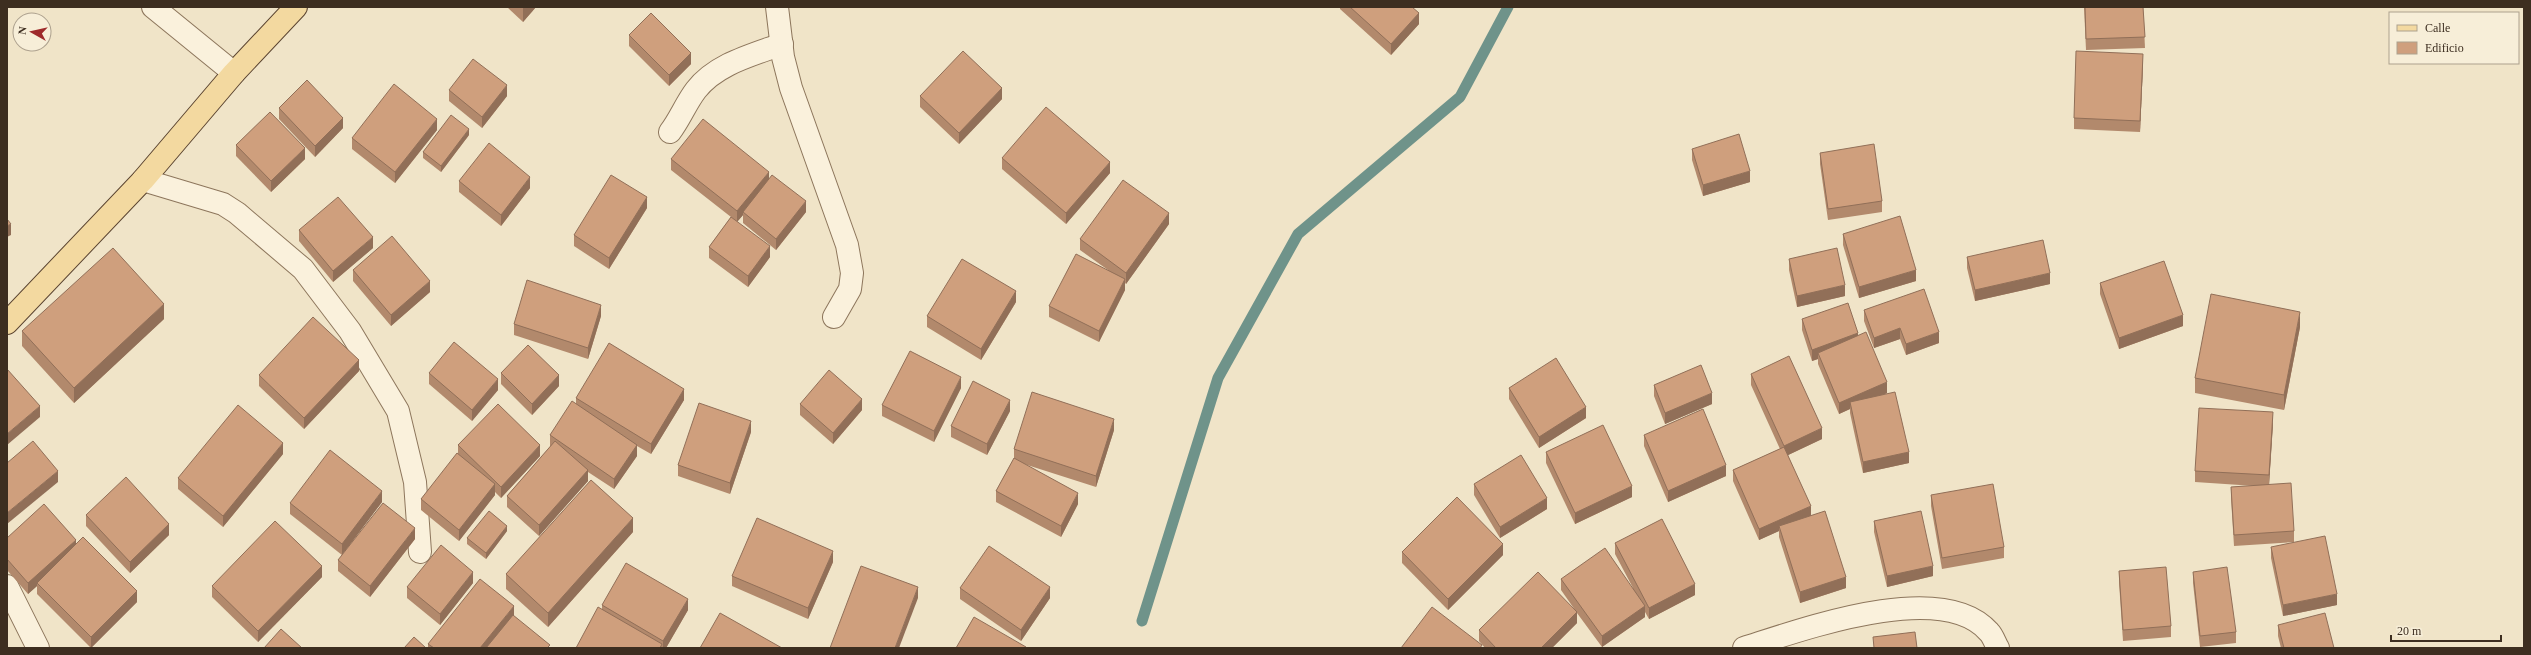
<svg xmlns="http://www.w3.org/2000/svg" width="2531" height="655" font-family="Georgia,serif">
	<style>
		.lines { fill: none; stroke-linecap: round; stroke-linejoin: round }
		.stream { stroke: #6f938a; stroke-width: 11 }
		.minor-casing { stroke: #8d765c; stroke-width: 24 }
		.major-casing { stroke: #5b4430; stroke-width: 24 }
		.minor { stroke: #faf1dc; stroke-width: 22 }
		.major { stroke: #f3d9a0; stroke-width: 22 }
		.wall { fill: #b2896c }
		.shaded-wall { fill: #916f58 }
		.building { fill: #cf9f7d; stroke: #916f58 }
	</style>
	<rect width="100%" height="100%" fill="#f0e4c8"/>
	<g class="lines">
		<polyline class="stream" points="1142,621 1218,378 1298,234 1460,97 1508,7"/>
		<defs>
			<g id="minor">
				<polyline points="153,7 234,73"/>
				<polyline points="777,7 783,57 791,88 847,245 852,273 850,289 834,317"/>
				<path d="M670 132C680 119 686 103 696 90 716 64 752 55 782 44"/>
				<polyline points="143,180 223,204 237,213 303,269 350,331 398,411 415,482 420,552"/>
				<polyline points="7,586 38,648"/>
				<path d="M1744 648C1801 630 1942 578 1989 632 1993 636 1995 643 1998 648"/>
			</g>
			<polyline id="major" points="7,323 143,180 234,73 296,7"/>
		</defs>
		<use href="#minor" class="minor-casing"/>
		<use href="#major" class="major-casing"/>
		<use href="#minor" class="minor"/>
		<use href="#major" class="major"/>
	</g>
	<g class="wall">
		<polygon points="507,7 536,7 523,22"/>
		<polygon points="1340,7 1412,7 1419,24 1391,55 1340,9"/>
		<polygon points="2084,7 2143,7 2145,48 2086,50"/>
		<polygon points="629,35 691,64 669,86 629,46"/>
		<polygon points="2143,65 2140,132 2074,129 2074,118"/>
		<polygon points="449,90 507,96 482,128 449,101"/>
		<polygon points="920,96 1002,99 959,144 920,107"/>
		<polygon points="279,108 343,128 315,157 279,119"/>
		<polygon points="437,130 395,183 352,149 352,138"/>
		<polygon points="469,135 441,172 423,158 423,152"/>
		<polygon points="236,145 305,159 271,192 236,156"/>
		<polygon points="1692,149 1750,182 1703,196 1692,160"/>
		<polygon points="1820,153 1882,201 1882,212 1828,220 1820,164"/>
		<polygon points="1002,158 1110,173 1066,224 1002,169"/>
		<polygon points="671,159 769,180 806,212 776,250 743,223 743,215 737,222 770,257 748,287 709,258 709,247 731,217 671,170"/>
		<polygon points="459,181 530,188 501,226 459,192"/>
		<polygon points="647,208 609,269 574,246 574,235"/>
		<polygon points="1169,224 1126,284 1125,283 1125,290 1099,342 1049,317 1049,306 1108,270 1080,250 1080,239"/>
		<polygon points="299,230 373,248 333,282 299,241"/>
		<polygon points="1843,234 1916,281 1859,298 1843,245"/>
		<polygon points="1967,257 2050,284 1975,301 1967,268"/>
		<polygon points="1789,259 1845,296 1797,307 1789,270"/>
		<polygon points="353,270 430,292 391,326 353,281"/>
		<polygon points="2100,283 2183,326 2119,349 2100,294"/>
		<polygon points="1016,302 981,360 927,327 927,316"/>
		<polygon points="1864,310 1939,343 1906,355 1900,339 1874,348 1864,321"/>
		<polygon points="601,316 588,359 514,335 514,324"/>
		<polygon points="164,319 74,403 22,346 22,331"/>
		<polygon points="1802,319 1858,335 1887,393 1883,395 1909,463 1863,473 1850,413 1850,409 1839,414 1818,364 1818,359 1812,361 1802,330"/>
		<polygon points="2300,327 2284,410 2195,393 2195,378"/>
		<polygon points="359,371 304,429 259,386 259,375"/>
		<polygon points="429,373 498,390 472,421 429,384"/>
		<polygon points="501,373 559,386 532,415 501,384"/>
		<polygon points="1751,374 1822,439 1788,455 1811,516 1846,588 1800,603 1779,537 1779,531 1759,540 1733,481 1733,470 1780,449 1751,385"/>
		<polygon points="1654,385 1712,404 1665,424 1654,396"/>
		<polygon points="961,388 934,442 882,416 882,405"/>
		<polygon points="1509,388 1586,418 1539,448 1509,399"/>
		<polygon points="576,398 684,400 651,454 637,446 637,456 614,489 588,472 588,481 539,536 507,507 507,496 550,447 550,435 576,404"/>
		<polygon points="800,404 862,410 833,444 800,415"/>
		<polygon points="1010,411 987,455 951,437 951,426"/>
		<polygon points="2273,423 2269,484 2294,531 2294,542 2234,546 2231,498 2231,487 2255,486 2195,482 2195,471"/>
		<polygon points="1114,430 1096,487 1024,464 1078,504 1061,537 996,502 996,491 1014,458 1014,449"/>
		<polygon points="751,432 730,494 678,476 678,465"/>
		<polygon points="1644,435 1726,476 1668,502 1644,446"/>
		<polygon points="458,445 540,456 501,498 495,492 495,495 459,541 421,510 421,499 458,454"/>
		<polygon points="1546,452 1632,497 1575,524 1546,463"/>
		<polygon points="283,454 223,527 178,489 178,478"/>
		<polygon points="1474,484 1547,509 1500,538 1474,495"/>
		<polygon points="1931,495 2004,547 2004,558 1942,569 1931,506"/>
		<polygon points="382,502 342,555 290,514 290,503"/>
		<polygon points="86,515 169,535 130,573 86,526"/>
		<polygon points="1874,521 1933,576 1887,587 1874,532"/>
		<polygon points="507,531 486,559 467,544 467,538"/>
		<polygon points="633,532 548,627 506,589 506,574"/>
		<polygon points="7,538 76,544 137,602 91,648 37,594 37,586 28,594 7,570"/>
		<polygon points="415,539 370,597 338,571 338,560"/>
		<polygon points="1615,543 1695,595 1649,619 1645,612 1645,617 1602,647 1577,613 1577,623 1552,648 1485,648 1479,641 1479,630 1575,610 1561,590 1561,579 1633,588 1615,554"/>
		<polygon points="2271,547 2337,605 2283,616 2271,558"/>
		<polygon points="1402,552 1503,555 1448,610 1402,563"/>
		<polygon points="833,562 808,619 732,586 732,576"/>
		<polygon points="2119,571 2171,626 2171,637 2123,641 2119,582"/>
		<polygon points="2193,572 2236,632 2236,643 2200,647 2193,583"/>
		<polygon points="322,577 258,642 212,597 212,586"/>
		<polygon points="473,583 440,625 407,598 407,587"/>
		<polygon points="960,588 1050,598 1021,641 960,599"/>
		<polygon points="602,605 688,610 666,648 576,648 602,610"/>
		<polygon points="514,616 550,648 428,648 428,644"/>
		<polygon points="2278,625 2334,648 2281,648 2278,636"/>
	</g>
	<g class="shaded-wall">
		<polygon points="523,7 536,7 523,22"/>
		<polygon points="1419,13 1419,24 1391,55 1391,44"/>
		<polygon points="691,53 691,64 669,86 669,75"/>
		<polygon points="2143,54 2143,65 2140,132 2140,121"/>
		<polygon points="507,85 507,96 482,128 482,117"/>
		<polygon points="1002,88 1002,99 959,144 959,133"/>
		<polygon points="343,118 343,128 315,157 315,146"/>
		<polygon points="437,119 437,130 395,183 395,172"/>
		<polygon points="469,129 469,135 441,172 441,166"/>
		<polygon points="305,148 305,159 271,192 271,181"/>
		<polygon points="1110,162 1110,173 1066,224 1066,213"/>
		<polygon points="1750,171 1750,182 1703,196 1703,185"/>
		<polygon points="769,172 769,183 743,212 743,215 737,222 737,211"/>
		<polygon points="530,177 530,188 501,226 501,215"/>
		<polygon points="647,197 647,208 609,269 609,258"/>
		<polygon points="806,201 806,212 776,250 776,239"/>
		<polygon points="1169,213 1169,224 1126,284 1126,273"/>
		<polygon points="11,224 11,235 7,237 7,226"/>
		<polygon points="373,237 373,248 333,282 333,271"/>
		<polygon points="770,246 770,257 748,287 748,276"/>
		<polygon points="1916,270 1916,281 1859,298 1859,287"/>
		<polygon points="2050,273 2050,284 1975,301 1975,290"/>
		<polygon points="1125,279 1125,290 1099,342 1099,331"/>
		<polygon points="430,281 430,292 391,326 391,315"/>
		<polygon points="1845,285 1845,296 1797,307 1797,296"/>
		<polygon points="1016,291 1016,302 981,360 981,349"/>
		<polygon points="164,304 164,319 74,403 74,388"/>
		<polygon points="601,305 601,316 588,359 588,348"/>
		<polygon points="2300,312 2300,327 2284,410 2284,395"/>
		<polygon points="2183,315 2183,326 2119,349 2119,338"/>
		<polygon points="1900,328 1900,339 1874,348 1874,338"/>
		<polygon points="1939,332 1939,343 1906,355 1906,344"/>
		<polygon points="1858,333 1858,344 1818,353 1818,359 1812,361 1812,350"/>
		<polygon points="359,360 359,371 304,429 304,418"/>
		<polygon points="559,375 559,386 532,415 532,404"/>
		<polygon points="961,377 961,388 934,442 934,431"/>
		<polygon points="498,379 498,390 472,421 472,410"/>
		<polygon points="1887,382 1887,393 1851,408 1850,402 1850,409 1839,414 1839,403"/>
		<polygon points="684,389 684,400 651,454 651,444"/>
		<polygon points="1712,393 1712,404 1665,424 1665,413"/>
		<polygon points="862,399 862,410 833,444 833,433"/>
		<polygon points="1010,400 1010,411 987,455 987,444"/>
		<polygon points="40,406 40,417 7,445 7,434"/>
		<polygon points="1586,407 1586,418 1539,448 1539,437"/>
		<polygon points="2273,412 2273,423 2269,486 2269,475"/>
		<polygon points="1114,419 1114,430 1096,487 1096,476"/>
		<polygon points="751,421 751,432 730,494 730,483"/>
		<polygon points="1822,428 1822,439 1784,457 1784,446"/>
		<polygon points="283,443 283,454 223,527 223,516"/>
		<polygon points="540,445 540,456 501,498 501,487"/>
		<polygon points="637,445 637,456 614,489 614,479"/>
		<polygon points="1909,452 1909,463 1863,473 1863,462"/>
		<polygon points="1726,465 1726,476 1668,502 1668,491"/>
		<polygon points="588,470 588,481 539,536 539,525"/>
		<polygon points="58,471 58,482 7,524 7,513"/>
		<polygon points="495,484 495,495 459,541 459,530"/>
		<polygon points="1632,486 1632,497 1575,524 1575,513"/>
		<polygon points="382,491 382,502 342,555 342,544"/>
		<polygon points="1078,493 1078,504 1061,537 1061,526"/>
		<polygon points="1547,498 1547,509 1500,538 1500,527"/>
		<polygon points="1811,506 1811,517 1779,526 1779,531 1759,540 1759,529"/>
		<polygon points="633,518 633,532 548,627 548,613"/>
		<polygon points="169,524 169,535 130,573 130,562"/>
		<polygon points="507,526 507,531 486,559 486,553"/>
		<polygon points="415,528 415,539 370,597 370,586"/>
		<polygon points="76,540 76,551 37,583 37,586 28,594 28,583"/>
		<polygon points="1503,544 1503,555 1448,610 1448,599"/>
		<polygon points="833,551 833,562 808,619 808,608"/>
		<polygon points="322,566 322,577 258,642 258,631"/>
		<polygon points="1933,566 1933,576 1887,587 1887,576"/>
		<polygon points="473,572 473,583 440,625 440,614"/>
		<polygon points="1846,577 1846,588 1800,603 1800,592"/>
		<polygon points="1695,584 1695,595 1649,619 1649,608"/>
		<polygon points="918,587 918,598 899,648 895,648"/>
		<polygon points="1050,587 1050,598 1021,641 1021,630"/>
		<polygon points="137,591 137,602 91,648 91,637"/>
		<polygon points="2337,594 2337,605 2283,616 2283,605"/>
		<polygon points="688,599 688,610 666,648 663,648 663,641"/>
		<polygon points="514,606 514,617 489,648 480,648"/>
		<polygon points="1645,606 1645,617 1602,647 1602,636"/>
		<polygon points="1577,612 1577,623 1552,648 1541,648"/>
	</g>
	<g class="building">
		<polygon points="1350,7 1412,7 1419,13 1391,44"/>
		<polygon points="2085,7 2143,7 2145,37 2086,39"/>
		<polygon points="651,13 691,53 669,75 629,35"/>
		<polygon points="963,51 1002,88 959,133 920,96"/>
		<polygon points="2076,51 2143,54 2140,121 2074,118"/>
		<polygon points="473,59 507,85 482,117 449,90"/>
		<polygon points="307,80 343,118 315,146 279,108"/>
		<polygon points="394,84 437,119 395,172 352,138"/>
		<polygon points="1046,107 1110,162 1066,213 1002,158"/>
		<polygon points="270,112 305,148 271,181 236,145"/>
		<polygon points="451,115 469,129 441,166 423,152"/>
		<polygon points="703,119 769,172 737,211 671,159"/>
		<polygon points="1739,134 1750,171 1703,185 1692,149"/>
		<polygon points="489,143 530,177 501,215 459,181"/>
		<polygon points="1874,144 1882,201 1828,209 1820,153"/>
		<polygon points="611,175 647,197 609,258 574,235"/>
		<polygon points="772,175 806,201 776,239 743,212"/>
		<polygon points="1123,180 1169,213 1126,273 1080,239"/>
		<polygon points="338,197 373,237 333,271 299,230"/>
		<polygon points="1900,216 1916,270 1859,287 1843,234"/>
		<polygon points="731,217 770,246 748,276 709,247"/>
		<polygon points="7,219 11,224 7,226"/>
		<polygon points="392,236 430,281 391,315 353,270"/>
		<polygon points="2043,240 2050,273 1975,290 1967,257"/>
		<polygon points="113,248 164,304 74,388 22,331"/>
		<polygon points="1837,248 1845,285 1797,296 1789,259"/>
		<polygon points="1076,254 1125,279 1099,331 1049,306"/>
		<polygon points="962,259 1016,291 981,349 927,316"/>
		<polygon points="2164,261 2183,315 2119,338 2100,283"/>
		<polygon points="527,280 601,305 588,348 514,324"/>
		<polygon points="1924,289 1939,332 1906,344 1900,328 1874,338 1864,310"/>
		<polygon points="2211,294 2300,312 2284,395 2195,378"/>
		<polygon points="1848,303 1858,333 1812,350 1802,319"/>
		<polygon points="313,317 359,360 304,418 259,375"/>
		<polygon points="1866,332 1887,382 1839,403 1818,353"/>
		<polygon points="454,342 498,379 472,410 429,373"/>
		<polygon points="609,343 684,389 651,444 576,398"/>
		<polygon points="528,345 559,375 532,404 501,373"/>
		<polygon points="910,351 961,377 934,431 882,405"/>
		<polygon points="1789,356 1822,428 1784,446 1751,374"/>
		<polygon points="1556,358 1586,407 1539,437 1509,388"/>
		<polygon points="1701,365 1712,393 1665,413 1654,385"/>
		<polygon points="7,369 40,406 7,434"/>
		<polygon points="829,370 862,399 833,433 800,404"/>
		<polygon points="973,381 1010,400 987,444 951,426"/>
		<polygon points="1032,392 1114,419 1096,476 1014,449"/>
		<polygon points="1895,392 1909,452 1863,462 1850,402"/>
		<polygon points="572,401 637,445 614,479 550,435"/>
		<polygon points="699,403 751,421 730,483 678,465"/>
		<polygon points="498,404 540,445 501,487 458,445"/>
		<polygon points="238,405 283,443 223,516 178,478"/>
		<polygon points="2199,408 2273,412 2269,475 2195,471"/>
		<polygon points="1703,409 1726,465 1668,491 1644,435"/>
		<polygon points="1603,425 1632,486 1575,513 1546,452"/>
		<polygon points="33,441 58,471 7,513 7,463"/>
		<polygon points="555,441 588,470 539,525 507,496"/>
		<polygon points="1784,447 1811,506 1759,529 1733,470"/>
		<polygon points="330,450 382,491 342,544 290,503"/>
		<polygon points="457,453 495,484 459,530 421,499"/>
		<polygon points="1521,455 1547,498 1500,527 1474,484"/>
		<polygon points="1014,458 1078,493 1061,526 996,491"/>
		<polygon points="126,477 169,524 130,562 86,515"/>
		<polygon points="591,480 633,518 548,613 506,574"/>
		<polygon points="2291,483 2294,531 2234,535 2231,487"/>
		<polygon points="1993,484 2004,547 1942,558 1931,495"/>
		<polygon points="1457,497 1503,544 1448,599 1402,552"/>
		<polygon points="383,503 415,528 370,586 338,560"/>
		<polygon points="44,504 76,540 28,583 7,559 7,538"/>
		<polygon points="489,511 507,526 486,553 467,538"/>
		<polygon points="1825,511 1846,577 1800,592 1779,526"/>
		<polygon points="1921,511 1933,566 1887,576 1874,521"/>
		<polygon points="757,518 833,551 808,608 732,576"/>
		<polygon points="1662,519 1695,584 1649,608 1615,543"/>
		<polygon points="275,521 322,566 258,631 212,586"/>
		<polygon points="2325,536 2337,594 2283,605 2271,547"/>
		<polygon points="83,537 137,591 91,637 37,583"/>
		<polygon points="441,545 473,572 440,614 407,587"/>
		<polygon points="989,546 1050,587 1021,630 960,588"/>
		<polygon points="1605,548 1645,606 1602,636 1561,579"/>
		<polygon points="626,563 688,599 663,641 602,605"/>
		<polygon points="861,566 918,587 895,648 830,648"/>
		<polygon points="2166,567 2171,626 2123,630 2119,571"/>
		<polygon points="2227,567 2236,632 2200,636 2193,572"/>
		<polygon points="1538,572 1577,612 1541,648 1496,648 1479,630"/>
		<polygon points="480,579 514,606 480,648 434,648 428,644"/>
		<polygon points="598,607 662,644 660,648 576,648"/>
		<polygon points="1432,607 1482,645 1480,648 1401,648"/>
		<polygon points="720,613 782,648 700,648"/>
		<polygon points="2325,613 2334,648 2284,648 2278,625"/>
		<polygon points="513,615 550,645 547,648 486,648"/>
		<polygon points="974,617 1026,647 1026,648 956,648"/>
		<polygon points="281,629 302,648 264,648"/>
		<polygon points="1915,632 1917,648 1874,648 1873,637"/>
		<polygon points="414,637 426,648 404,648"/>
	</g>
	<rect width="2531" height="655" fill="none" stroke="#3d2e20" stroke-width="16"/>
	<rect x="2389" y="12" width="130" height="52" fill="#f7eed8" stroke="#ada18e"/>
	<rect x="2397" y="25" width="20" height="6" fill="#f3d9a0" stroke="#ada18e"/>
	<text x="2425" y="32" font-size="12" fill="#3d2e20">Calle</text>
	<rect x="2397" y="42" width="20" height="12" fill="#cf9f7d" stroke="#ada18e"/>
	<text x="2425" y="52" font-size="12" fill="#3d2e20">Edificio</text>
	<g transform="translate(32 32) rotate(278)"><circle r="19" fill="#f7eed8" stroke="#ada18e"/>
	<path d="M0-3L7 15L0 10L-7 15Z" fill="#9e2a2b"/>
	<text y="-6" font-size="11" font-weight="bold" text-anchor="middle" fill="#3d2e20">N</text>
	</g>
	<path d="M2391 635v6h110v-6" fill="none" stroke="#3d2e20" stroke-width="2"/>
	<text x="2397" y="635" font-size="12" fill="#3d2e20" stroke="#f7eed8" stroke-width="3" paint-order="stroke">20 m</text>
</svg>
